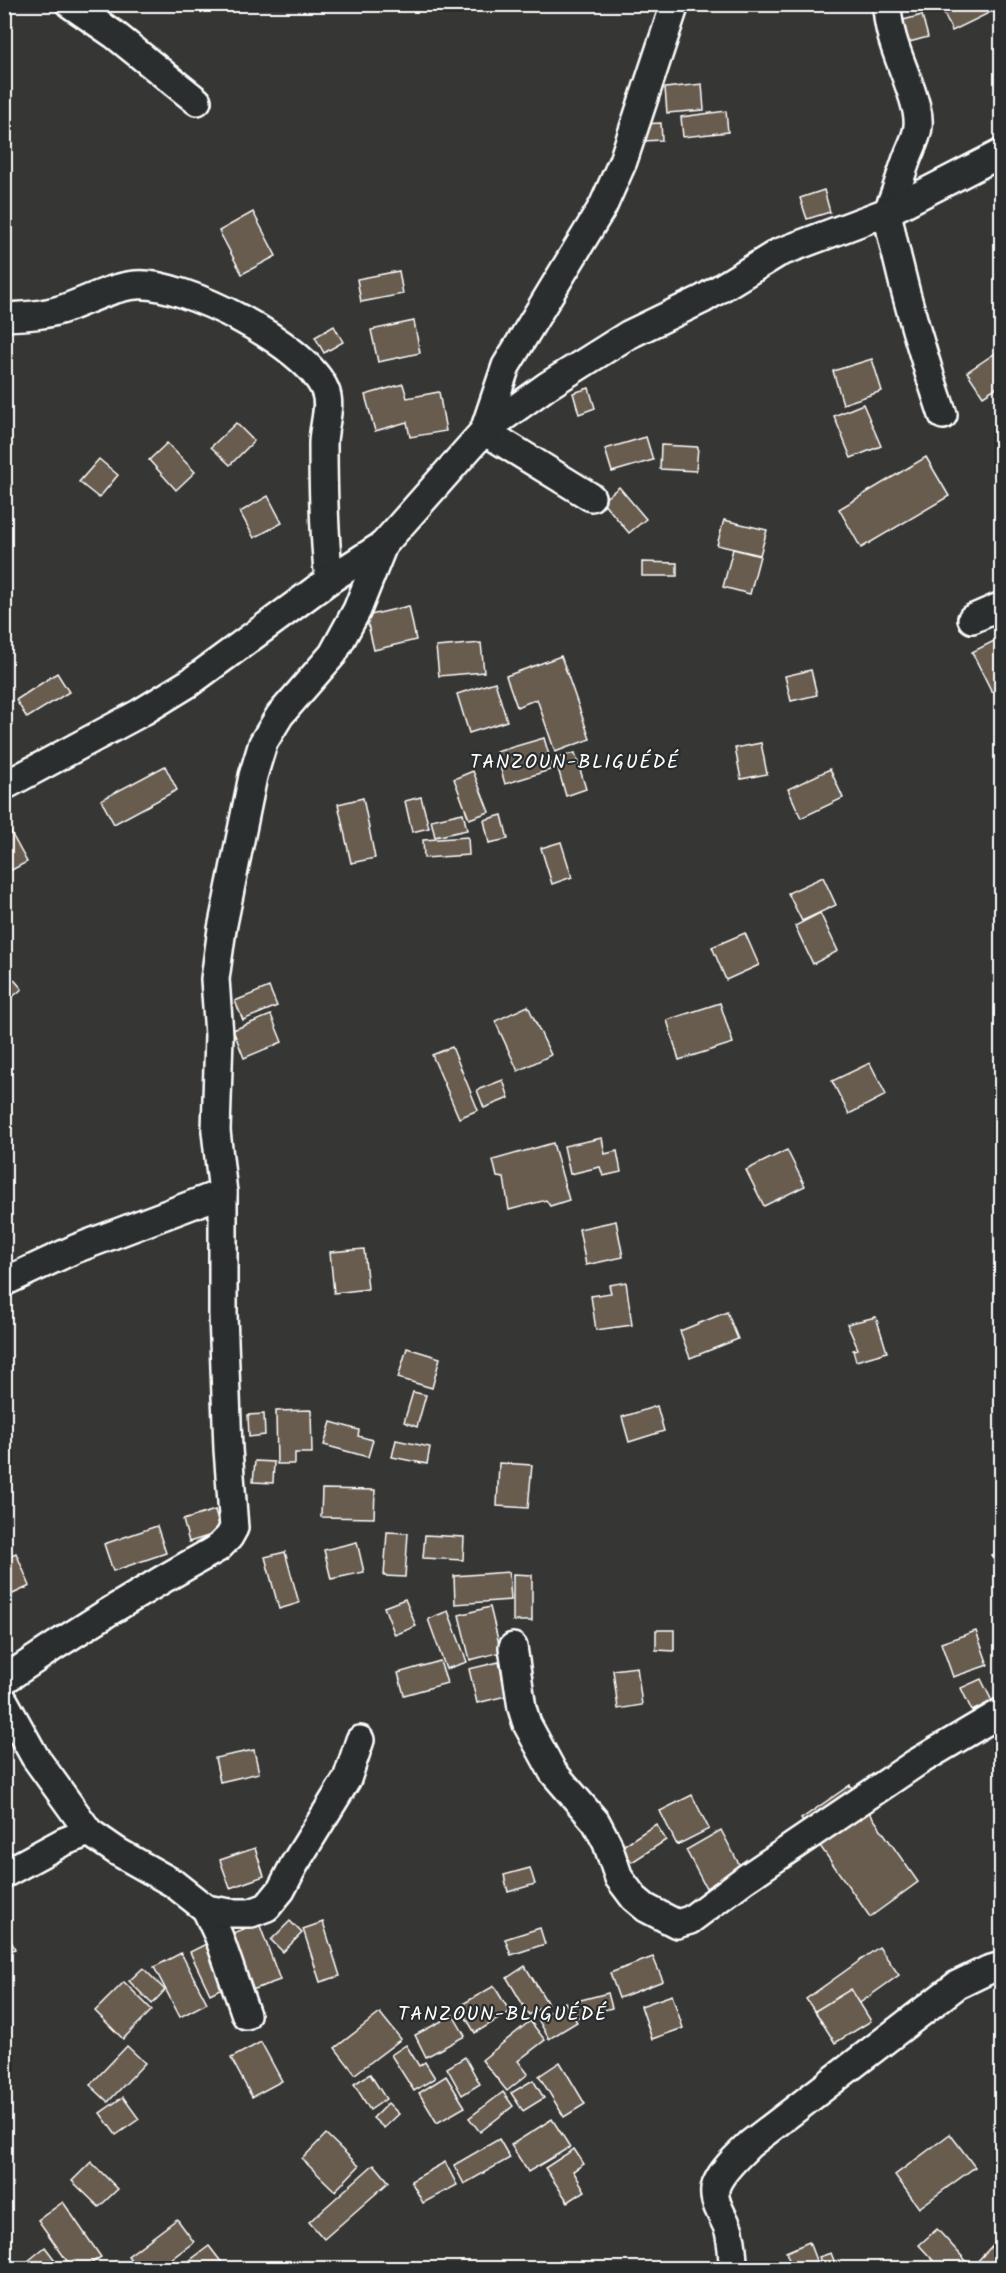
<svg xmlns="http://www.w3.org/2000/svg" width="1006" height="2273" font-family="Kalam,sans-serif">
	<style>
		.building { fill: #685c4f; stroke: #fff; stroke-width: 1.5 }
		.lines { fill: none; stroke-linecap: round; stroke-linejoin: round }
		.minor-casing { stroke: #fff; stroke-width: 32 }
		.minor { stroke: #2a2d2e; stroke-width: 27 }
		.labels { text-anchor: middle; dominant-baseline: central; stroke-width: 4.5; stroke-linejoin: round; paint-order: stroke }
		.quarter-label { font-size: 20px; letter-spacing: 1.5px; fill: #fff; stroke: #2a2d2e }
	</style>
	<rect width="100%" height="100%" fill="#363635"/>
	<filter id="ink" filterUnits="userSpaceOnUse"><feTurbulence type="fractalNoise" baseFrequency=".0167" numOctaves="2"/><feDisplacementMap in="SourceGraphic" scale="12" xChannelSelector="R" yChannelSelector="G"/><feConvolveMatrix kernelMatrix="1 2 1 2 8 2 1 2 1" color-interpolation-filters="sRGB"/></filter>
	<g filter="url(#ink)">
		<g class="building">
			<polygon points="942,4 985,4 989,13 952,31 940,5"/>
			<polygon points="922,15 928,37 902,44 896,22"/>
			<polygon points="702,84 704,110 667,113 665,88"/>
			<polygon points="726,111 728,132 683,137 681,117"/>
			<polygon points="661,123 662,140 643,141 642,124"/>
			<polygon points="824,190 830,212 807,219 800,198"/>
			<polygon points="253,212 276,256 242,274 219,231"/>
			<polygon points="399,271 403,294 361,302 357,279"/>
			<polygon points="414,321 420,353 378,362 371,330"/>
			<polygon points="334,326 343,342 324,353 315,337"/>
			<polygon points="997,352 1002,360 1002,384 983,396 967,372"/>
			<polygon points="872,359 882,391 843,404 833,371"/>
			<polygon points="403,384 407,398 439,392 446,431 410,437 407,422 375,431 365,395"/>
			<polygon points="589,388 595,408 579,414 573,393"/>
			<polygon points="863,404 881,446 851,458 834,416"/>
			<polygon points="236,423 254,441 230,465 211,447"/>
			<polygon points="646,437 653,460 612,472 605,449"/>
			<polygon points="167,443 195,472 176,490 149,460"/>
			<polygon points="661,445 698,447 696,471 660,469"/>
			<polygon points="926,457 949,496 861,548 839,509"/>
			<polygon points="99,459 118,475 99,498 79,482"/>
			<polygon points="619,487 646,519 629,533 602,501"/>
			<polygon points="268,496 282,523 254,538 240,512"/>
			<polygon points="724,520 767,530 760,555 717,545"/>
			<polygon points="733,549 760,556 750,594 723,587"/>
			<polygon points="642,562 677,563 677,576 642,576"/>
			<polygon points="409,606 416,640 374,650 366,616"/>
			<polygon points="1002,637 1002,687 992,692 972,652"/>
			<polygon points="481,643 484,672 439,676 436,647"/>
			<polygon points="561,656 590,739 555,752 537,699 517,707 506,676"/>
			<polygon points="811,670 817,695 791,701 785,676"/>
			<polygon points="57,673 69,692 27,718 16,700"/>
			<polygon points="495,682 507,721 469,733 457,694"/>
			<polygon points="544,738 553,769 505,784 496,752"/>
			<polygon points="761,743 767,774 741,779 735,748"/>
			<polygon points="575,753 586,789 566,796 555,758"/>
			<polygon points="165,766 177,790 114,824 101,800"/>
			<polygon points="830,769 843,798 801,818 788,789"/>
			<polygon points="473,771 489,812 469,819 454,779"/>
			<polygon points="421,797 429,828 412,832 405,801"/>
			<polygon points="363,798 375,858 351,863 338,804"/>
			<polygon points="463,813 467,830 435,837 431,820"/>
			<polygon points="502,815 508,839 489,843 484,820"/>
			<polygon points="9,829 27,862 4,874 4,831"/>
			<polygon points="468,837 469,855 424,858 423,840"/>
			<polygon points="561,842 572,877 552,884 541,848"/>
			<polygon points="823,877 836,905 802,921 788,893"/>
			<polygon points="820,913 838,951 813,964 795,926"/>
			<polygon points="745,933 759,965 726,980 712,947"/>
			<polygon points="4,968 22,989 4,1004"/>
			<polygon points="269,987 277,1006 243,1020 235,1001"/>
			<polygon points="720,1003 733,1043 679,1060 667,1020"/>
			<polygon points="528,1006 551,1055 518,1071 495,1021"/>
			<polygon points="271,1015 282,1042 244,1058 233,1030"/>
			<polygon points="452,1047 478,1110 459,1118 432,1055"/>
			<polygon points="870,1063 886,1095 849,1114 832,1081"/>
			<polygon points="503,1080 509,1098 484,1108 477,1090"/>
			<polygon points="602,1138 605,1154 617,1151 621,1172 603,1176 600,1167 570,1174 564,1146"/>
			<polygon points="553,1143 569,1200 550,1206 546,1200 509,1210 504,1178 497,1177 493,1160"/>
			<polygon points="787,1150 805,1186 764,1206 746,1170"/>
			<polygon points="616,1221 623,1257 586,1265 579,1229"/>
			<polygon points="364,1249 368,1289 334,1293 330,1252"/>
			<polygon points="626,1282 632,1325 596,1330 591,1296 611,1293 609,1285"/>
			<polygon points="727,1312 738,1339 690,1358 680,1331"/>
			<polygon points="876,1317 887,1352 856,1361 853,1350 858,1349 847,1324"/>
			<polygon points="407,1348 440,1358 432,1388 398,1378"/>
			<polygon points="413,1392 426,1395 417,1427 404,1422"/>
			<polygon points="657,1406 664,1431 629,1442 622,1417"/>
			<polygon points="311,1410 312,1453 295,1453 295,1464 277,1464 276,1411"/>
			<polygon points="264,1414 265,1435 249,1437 248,1415"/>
			<polygon points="331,1422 359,1430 358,1436 373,1440 368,1457 324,1445"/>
			<polygon points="396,1440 430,1447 427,1464 392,1457"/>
			<polygon points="255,1461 274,1462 273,1483 253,1482"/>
			<polygon points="499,1463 532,1465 528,1508 497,1506"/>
			<polygon points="322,1489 375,1490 374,1518 321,1517"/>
			<polygon points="215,1510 221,1532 189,1542 183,1520"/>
			<polygon points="157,1526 166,1553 113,1571 104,1544"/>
			<polygon points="387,1532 408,1533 405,1577 384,1576"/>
			<polygon points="425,1535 464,1537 463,1560 423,1558"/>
			<polygon points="357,1542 364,1572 331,1579 324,1550"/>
			<polygon points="1002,1551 1002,1576 992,1555"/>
			<polygon points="285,1552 299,1603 279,1609 265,1557"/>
			<polygon points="16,1553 30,1586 4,1598 4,1558"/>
			<polygon points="509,1572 511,1600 455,1604 454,1576"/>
			<polygon points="513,1574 532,1575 532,1621 513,1621"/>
			<polygon points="405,1599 416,1626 395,1635 384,1607"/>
			<polygon points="490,1607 501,1652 470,1660 459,1615"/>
			<polygon points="448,1611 467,1662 446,1669 428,1619"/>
			<polygon points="656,1630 674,1630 674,1651 656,1650"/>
			<polygon points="976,1631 988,1665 953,1677 941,1643"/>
			<polygon points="440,1661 447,1683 404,1695 398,1673"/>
			<polygon points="499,1662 506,1696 477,1703 469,1669"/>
			<polygon points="637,1667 642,1705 618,1709 613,1670"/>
			<polygon points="981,1679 992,1701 972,1711 961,1688"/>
			<polygon points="254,1750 259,1773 220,1782 215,1758"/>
			<polygon points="850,1785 918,1882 870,1917 801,1819"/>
			<polygon points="692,1795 709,1829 677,1845 660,1811"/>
			<polygon points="656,1824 666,1840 632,1862 621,1847"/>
			<polygon points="721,1830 741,1868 706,1888 686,1850"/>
			<polygon points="255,1848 264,1876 230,1888 220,1860"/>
			<polygon points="530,1868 535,1884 508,1892 504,1875"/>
			<polygon points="290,1921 302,1933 283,1952 271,1940"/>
			<polygon points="323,1922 340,1976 320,1982 303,1929"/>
			<polygon points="259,1923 280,1980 252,1990 231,1934"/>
			<polygon points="4,1927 15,1949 4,1954"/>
			<polygon points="540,1928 545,1944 511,1955 505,1939"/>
			<polygon points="208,1943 228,1985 210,1994 190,1952"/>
			<polygon points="879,1947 899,1975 826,2027 806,1999"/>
			<polygon points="181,1953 207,2003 180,2017 154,1967"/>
			<polygon points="653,1957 663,1981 619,1998 610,1973"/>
			<polygon points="525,1966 548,2004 529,2015 507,1978"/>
			<polygon points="143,1968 165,1990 152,2004 129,1981"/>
			<polygon points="124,1982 152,2010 123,2039 95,2011"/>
			<polygon points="494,1986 510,2012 475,2033 459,2006"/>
			<polygon points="851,1989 871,2021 835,2043 815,2011"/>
			<polygon points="608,1993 612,2008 577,2017 573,2002"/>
			<polygon points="672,1995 683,2028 652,2039 641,2006"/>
			<polygon points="565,2002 577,2022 549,2039 538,2019"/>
			<polygon points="380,2013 401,2039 355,2074 335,2048"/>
			<polygon points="453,2015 465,2036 426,2057 415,2035"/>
			<polygon points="530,2021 545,2040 518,2061 528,2074 507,2091 482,2060"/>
			<polygon points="261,2042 282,2081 252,2097 231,2058"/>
			<polygon points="406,2045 419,2066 425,2062 435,2078 414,2091 391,2055"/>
			<polygon points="127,2046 145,2063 108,2102 90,2085"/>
			<polygon points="465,2057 480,2084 462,2095 447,2068"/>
			<polygon points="560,2062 585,2104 564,2117 539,2076"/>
			<polygon points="370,2074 386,2099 370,2110 354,2084"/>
			<polygon points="446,2076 465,2107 437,2123 419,2093"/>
			<polygon points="533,2080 544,2098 523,2111 511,2093"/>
			<polygon points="503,2092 513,2106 480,2132 469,2118"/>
			<polygon points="123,2097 139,2119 116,2135 100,2113"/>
			<polygon points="388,2103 399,2114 384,2128 373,2118"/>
			<polygon points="552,2119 570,2147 528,2172 511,2145"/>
			<polygon points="326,2134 359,2166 335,2191 302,2159"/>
			<polygon points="950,2134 975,2167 919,2208 895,2175"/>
			<polygon points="499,2139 510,2158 464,2184 454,2165"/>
			<polygon points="574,2149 584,2164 573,2171 585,2191 568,2202 545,2168"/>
			<polygon points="91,2162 118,2189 99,2207 72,2181"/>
			<polygon points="445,2162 457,2185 423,2203 411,2181"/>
			<polygon points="374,2164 389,2182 324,2239 309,2222"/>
			<polygon points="63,2202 101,2257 84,2268 72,2268 38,2220"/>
			<polygon points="177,2219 194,2242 159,2268 137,2268 128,2256"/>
			<polygon points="937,2229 968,2263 961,2268 940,2268 919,2245"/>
			<polygon points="1002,2235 1002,2264 997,2268 982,2268 976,2263"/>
			<polygon points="809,2242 817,2263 803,2268 792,2268 786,2252"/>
			<polygon points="209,2246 226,2268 194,2268 189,2261"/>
			<polygon points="45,2247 61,2268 34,2268 28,2261"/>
			<polygon points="831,2253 837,2268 823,2268 819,2257"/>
			<polygon points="117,2260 122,2268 105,2268"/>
		</g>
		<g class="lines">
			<defs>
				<g id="minor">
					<polyline points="70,4 115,35 197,101"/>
					<path d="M887 4C888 43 907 71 916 107 923 132 912 142 905 164 899 181 895 197 887 212 901 281 920 348 943 415"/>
					<path d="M4 317C27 316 50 315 71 306 93 298 113 287 136 285 183 281 307 345 325 390 332 406 323 426 323 444 323 489 324 534 329 580"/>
					<polyline points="591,497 484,431 506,366 603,206 623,161 675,4"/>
					<polyline points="972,619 1002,606"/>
					<polyline points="4,786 140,713 189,683 329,580 383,545 484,431 547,386 628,335 703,299 778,253 887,212 1002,153"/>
					<polyline points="4,1282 75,1249 223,1193"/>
					<polyline points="513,1647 522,1708 527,1724 553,1772 596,1822 607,1843 619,1878 634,1898 646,1908 677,1924 690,1920 745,1879 916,1763 1002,1712"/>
					<path d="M4 1680C74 1632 144 1589 218 1548L229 1537 234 1528 228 1449 223 1314V1193L216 1131 219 1035 215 979 222 929 253 776 263 743 280 715 333 654 357 610 383 545"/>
					<polyline points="4,1701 35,1757 89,1832 118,1852 173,1883 206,1909 219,1937 246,2015"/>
					<polyline points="4,1874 63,1842 89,1832"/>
					<polyline points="206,1909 230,1913 251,1913 267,1907 281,1890 294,1865 347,1779 360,1740"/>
					<path d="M733 2268C733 2256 732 2244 729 2231 725 2217 709 2200 717 2183 724 2168 738 2156 750 2144L957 1985 988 1970 1002 1966"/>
				</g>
			</defs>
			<use href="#minor" class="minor-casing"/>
			<use href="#minor" class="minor"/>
		</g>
	</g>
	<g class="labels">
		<g class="quarter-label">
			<text x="575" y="763">TANZOUN-BLIGUÉDÉ</text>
			<text x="503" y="2015">TANZOUN-BLIGUÉDÉ</text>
		</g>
	</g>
	<rect width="1006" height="2273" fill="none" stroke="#2a2d2e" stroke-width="24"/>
	<rect x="12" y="12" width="982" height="2249" fill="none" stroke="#fff" stroke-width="2" filter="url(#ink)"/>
</svg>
